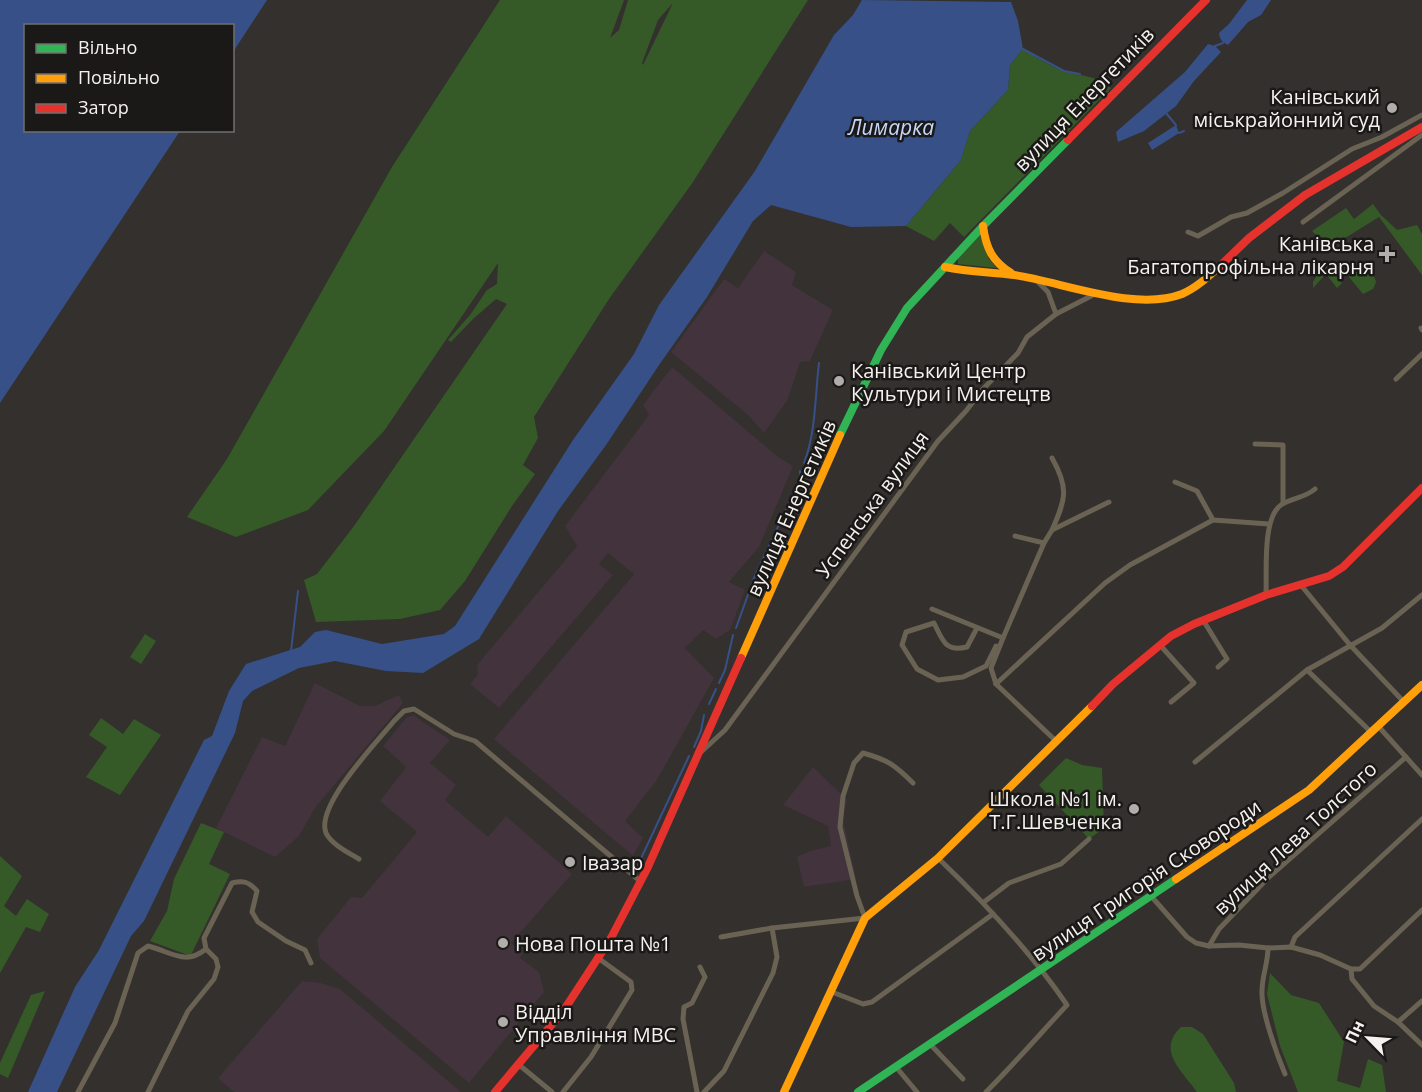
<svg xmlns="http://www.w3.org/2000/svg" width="1422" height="1092" font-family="'Open Sans',sans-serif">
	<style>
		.industrial { fill: #42333c }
		.green { fill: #355a27; fill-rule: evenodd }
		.water { fill: #375188 }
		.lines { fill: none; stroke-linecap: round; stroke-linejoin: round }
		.stream { stroke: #375188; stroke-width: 2 }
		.street { stroke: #6a6353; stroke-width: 5 }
		.fast { stroke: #30b455; stroke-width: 8 }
		.slow { stroke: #ff9f0a; stroke-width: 8 }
		.jam { stroke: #e5322d; stroke-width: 8 }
		.poi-dot { fill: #b0adab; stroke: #1b1917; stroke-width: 2 }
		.labels { text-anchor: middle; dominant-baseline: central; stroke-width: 5; stroke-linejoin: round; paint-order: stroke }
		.poi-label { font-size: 20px; fill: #f4f1ee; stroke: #1b1917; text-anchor: start }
		.street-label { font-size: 20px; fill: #f4f1ee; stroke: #1b1917 }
		.water-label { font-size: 21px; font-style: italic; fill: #c4d7fb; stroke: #1b1917 }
	</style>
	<rect width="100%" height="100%" fill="#33302e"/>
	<g class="industrial">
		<polygon points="764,251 796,272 792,285 833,310 810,361 800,362 787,401 764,433 748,415 671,352 724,279 738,288"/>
		<polygon points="672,367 777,456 793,466 759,547 729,582 745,590 730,630 716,639 703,630 685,648 714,678 657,780 625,821 643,838 633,856 494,739 634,574 608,553 599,564 613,575 499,708 470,684 478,674 477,665 577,546 565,526 649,415 643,405"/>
		<polygon points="315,683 360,706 375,706 399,695 403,703 315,808 299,836 275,857 216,828 262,737 285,746"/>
		<polygon points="413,715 450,740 430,763 456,785 445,800 488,837 506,816 572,874 511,943 523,953 520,958 539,972 544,992 469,1083 320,958 317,939 351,897 362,898 417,832 380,801 406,767 383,746 406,718"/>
		<polygon points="813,767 847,800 843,819 856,879 804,887 797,857 810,851 831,846 828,826 783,805"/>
		<polygon points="302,981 321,983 340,989 461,1092 234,1092 218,1078"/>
	</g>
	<g class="green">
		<path d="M500 0H624L610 38 619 30 628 0H808L693 182 609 299 534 417 538 438 523 465 535 474 512 506 465 581 440 610 400 619 316 622 304 580 317 574 354 526 507 304 496 299 473 319 451 342 448 340 470 315 487 290 497 284 498 263 384 431 308 510 236 537 187 517 227 459 392 167ZM672 4V5L643 65 642 63 658 20Z"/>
		<path d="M1023 49C1035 56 1048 65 1061 70 1078 76 1097 75 1111 88L964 237 950 223 934 241 906 226 961 160 970 131 1008 90 1010 65Z"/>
		<polygon points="1373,204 1381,215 1397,230 1417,225 1422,234 1422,275 1379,217 1329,248 1312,231 1346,208 1354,219"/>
		<polygon points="980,235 989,259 997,268 958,264 958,258"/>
		<polygon points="1325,261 1342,283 1337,288 1326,274 1313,288 1313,282"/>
		<path d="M1361 268C1369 270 1374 274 1376 282L1373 289 1363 294 1349 277Z"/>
		<polygon points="145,634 156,641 141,664 130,657"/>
		<polygon points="101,718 123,734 134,719 161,735 120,795 86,777 107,747 89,735"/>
		<polygon points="1066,758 1082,765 1102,768 1104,828 1089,839 1039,785"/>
		<polygon points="201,823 224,832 209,864 230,874 192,953 188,955 150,941 167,911 174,879"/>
		<polygon points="0,856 22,876 4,906 16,916 27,899 49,914 40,932 26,927 0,973"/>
		<polygon points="1270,973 1291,995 1319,1003 1344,1042 1337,1081 1360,1088 1368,1059 1382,1065 1386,1092 1298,1092 1280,1046 1267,994"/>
		<polygon points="45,991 8,1078 0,1074 0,1063 31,995"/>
		<path d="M1181 1027H1192L1203 1034 1234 1083 1236 1092H1197C1182 1071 1156 1050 1181 1027Z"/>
	</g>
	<g class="water">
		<polygon points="0,0 267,0 233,52 232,26 26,26 26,130 180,131 0,403"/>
		<polygon points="862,0 1011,2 1018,21 1023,49 1010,65 1008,90 970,131 961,160 906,226 851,227 771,205 753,221 707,297 659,365 606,445 558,511 479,639 423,673 386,671 335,661 299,668 252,691 243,701 235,733 144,921 131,936 57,1092 28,1092 75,987 99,950 204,740 212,736 229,691 246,664 300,647 315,632 326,630 382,644 444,634 455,626 573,440 634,354 659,305 755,171 834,35 853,15"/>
		<path d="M1247 0H1271L1261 15 1248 22 1228 45C1222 42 1220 40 1219 33L1229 24Z"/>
		<polygon points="1208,44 1215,46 1221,52 1194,81 1176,106 1144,131 1118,142 1116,132 1185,72"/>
		<polygon points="1176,125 1179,133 1152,150 1148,143"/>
	</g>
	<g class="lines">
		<g class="stream">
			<polyline points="1215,46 1223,43"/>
			<polyline points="1023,49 1064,71 1080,74"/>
			<polyline points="1166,113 1176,125"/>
			<polyline points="1179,133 1184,131"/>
			<path d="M804 463C816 433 815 395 819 363"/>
			<polyline points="736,628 754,578 800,480 800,471"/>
			<polyline points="291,651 298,591"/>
			<polyline points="719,683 725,670 733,635"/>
			<polyline points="709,704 716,689"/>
			<polyline points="694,747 701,731 704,715"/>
			<polyline points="637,867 689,756"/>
		</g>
		<g class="street">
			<polyline points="1303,222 1422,135"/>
			<polyline points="1188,232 1198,236 1231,217 1247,213 1283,193 1352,149 1382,137 1422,115"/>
			<polyline points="1056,314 1095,294"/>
			<polyline points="1421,328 1422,330"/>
			<polyline points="1396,379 1422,354"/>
			<polyline points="1255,444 1283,445 1283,503"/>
			<path d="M1052 458C1069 488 1066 499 1052 530"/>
			<polyline points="1175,482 1197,491 1213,520"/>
			<polyline points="1213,520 1269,524"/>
			<polyline points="1015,536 1044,543"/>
			<polyline points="1300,584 1350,645 1404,702"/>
			<path d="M1266 595C1267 573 1262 518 1281 505 1291 498 1305 498 1315 489"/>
			<polyline points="932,609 1003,638 991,668 996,684"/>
			<polyline points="1203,620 1227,659 1218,667"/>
			<path d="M977 628 967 647C945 652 943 641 934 623L906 632 902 645 917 669 938 680 963 677 986 666 996 646"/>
			<polyline points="1003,638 1044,543 1052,530 1109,502"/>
			<polyline points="1160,645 1194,683 1171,702"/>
			<polyline points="1307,670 1372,733"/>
			<polyline points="996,684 1105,583 1130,565 1213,520"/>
			<polyline points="996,684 1057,742"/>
			<polyline points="1379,727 1422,775"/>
			<polyline points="700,753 725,730 938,441 966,411 983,389 1018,353 1027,337 1056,314 1048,292 1036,280"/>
			<polyline points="1195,762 1307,670 1382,628 1422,595"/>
			<path d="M938 858C985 903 1030 951 1067 1005 1040 1034 1014 1064 986 1092"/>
			<path d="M359 859C349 853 331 844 326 833 315 806 377 742 394 721L404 711 414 709 454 734 475 741 640 881"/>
			<polyline points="1151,896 1187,937 1196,943 1209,946 1239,945 1268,948 1291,947 1320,955 1351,969 1352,979 1374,1006 1398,1022 1422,1045"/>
			<polyline points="984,902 1009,883 1061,864 1089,839"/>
			<path d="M721 937 772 928 865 918 857 896 840 827 843 796 854 763 863 753C888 760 895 765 913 783"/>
			<polyline points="1209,946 1219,929 1268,878 1406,757"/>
			<polyline points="1291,947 1295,937 1422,819"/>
			<path d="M1268 948C1268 963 1262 976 1262 991 1261 1011 1277 1055 1285 1074"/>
			<polyline points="1351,969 1360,969 1422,910"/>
			<polyline points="832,992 863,1004 872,1002 993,914"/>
			<polyline points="1398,1022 1422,1001"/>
			<polyline points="930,1044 963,1079"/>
			<polyline points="518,1064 552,1092"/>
			<polyline points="896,1067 917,1092"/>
			<path d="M78 1092 115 1023 138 953 148 946C172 952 185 966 206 949"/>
			<path d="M148 1092 188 1011 214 979 218 967 216 959 206 949 204 938 232 883C244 880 249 882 257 891L252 912 258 922 286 941 305 950 311 963"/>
			<polyline points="563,1092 591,1057 632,990 631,982 598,958"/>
			<polyline points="697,1092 683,1019 684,1007 692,1003 705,977 700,967"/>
			<polyline points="704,1092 724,1071 773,973 777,957 772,928"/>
		</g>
		<g class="fast">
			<polyline points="840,435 881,350 907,308 983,226 1068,140"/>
			<polyline points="858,1092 1176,879"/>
		</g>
		<g class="slow">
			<path d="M983 226C986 248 992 261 1011 273"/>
			<path d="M945 267C968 272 991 272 1014 275 1062 282 1135 312 1182 294 1196 288 1208 277 1219 267"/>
			<polyline points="741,658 840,435"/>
			<polyline points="1176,879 1309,790 1422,685"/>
			<polyline points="784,1092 865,918 938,858 1092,706"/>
		</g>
		<g class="jam">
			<polyline points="1068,140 1206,0"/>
			<polyline points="1219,267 1249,238 1305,195 1422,127"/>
			<polyline points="1092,706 1113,684 1171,636 1194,624 1266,595 1329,576 1343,567 1422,488"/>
			<polyline points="495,1092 564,1010 611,938 647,869 741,658"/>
		</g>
	</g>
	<g class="poi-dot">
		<circle cx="1392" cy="108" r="6"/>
		<path d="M1384 245h6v6h6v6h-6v6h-6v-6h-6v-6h6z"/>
		<circle cx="839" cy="381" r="6"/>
		<circle cx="1134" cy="809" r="6"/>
		<circle cx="570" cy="862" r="6"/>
		<circle cx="503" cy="943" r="6"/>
		<circle cx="503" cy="1022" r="6"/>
	</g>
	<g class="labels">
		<g class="poi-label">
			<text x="1380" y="96" text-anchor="end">Канівський<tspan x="1380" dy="23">міськрайонний суд</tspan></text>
			<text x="1374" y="243" text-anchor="end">Канівська<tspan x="1374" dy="23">Багатопрофільна лікарня</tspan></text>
			<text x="851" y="370">Канівський Центр<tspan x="851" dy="23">Культури і Мистецтв</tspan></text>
			<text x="1122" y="798" text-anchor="end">Школа №1 ім.<tspan x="1122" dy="23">Т.Г.Шевченка</tspan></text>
			<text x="582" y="862">Івазар</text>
			<text x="515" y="943">Нова Пошта №1</text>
			<text x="515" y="1011">Відділ<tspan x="515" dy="23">Управління МВС</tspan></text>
		</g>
		<g class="street-label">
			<text transform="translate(1084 99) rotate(-46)">вулиця Енергетиків</text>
			<text transform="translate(872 504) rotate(-54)">Успенська вулиця</text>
			<text transform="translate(791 508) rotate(-66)">вулиця Енергетиків</text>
			<text transform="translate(1295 838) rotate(-43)">вулиця Лева Толстого</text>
			<text transform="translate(1146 880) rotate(-34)">вулиця Григорія Сковороди</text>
		</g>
		<g class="water-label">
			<text x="891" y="127">Лимарка</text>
		</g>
	</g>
	<rect x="24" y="24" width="210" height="108" fill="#1b1917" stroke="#726f6d" stroke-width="1.5"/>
	<rect x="36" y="44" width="30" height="9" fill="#30b455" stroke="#726f6d" stroke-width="1.5"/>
	<text x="78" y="54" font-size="18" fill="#f4f1ee">Вільно</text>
	<rect x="36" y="74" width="30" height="9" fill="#ff9f0a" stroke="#726f6d" stroke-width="1.5"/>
	<text x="78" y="84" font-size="18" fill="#f4f1ee">Повільно</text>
	<rect x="36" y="104" width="30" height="9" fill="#e5322d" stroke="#726f6d" stroke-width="1.5"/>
	<text x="78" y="114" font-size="18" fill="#f4f1ee">Затор</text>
	<g transform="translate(1368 1038) rotate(295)" stroke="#1b1917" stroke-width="4.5" paint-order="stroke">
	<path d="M0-4.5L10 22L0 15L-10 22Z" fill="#f4f1ee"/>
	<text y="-9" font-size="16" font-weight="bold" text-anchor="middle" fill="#f4f1ee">Пн</text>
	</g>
</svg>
